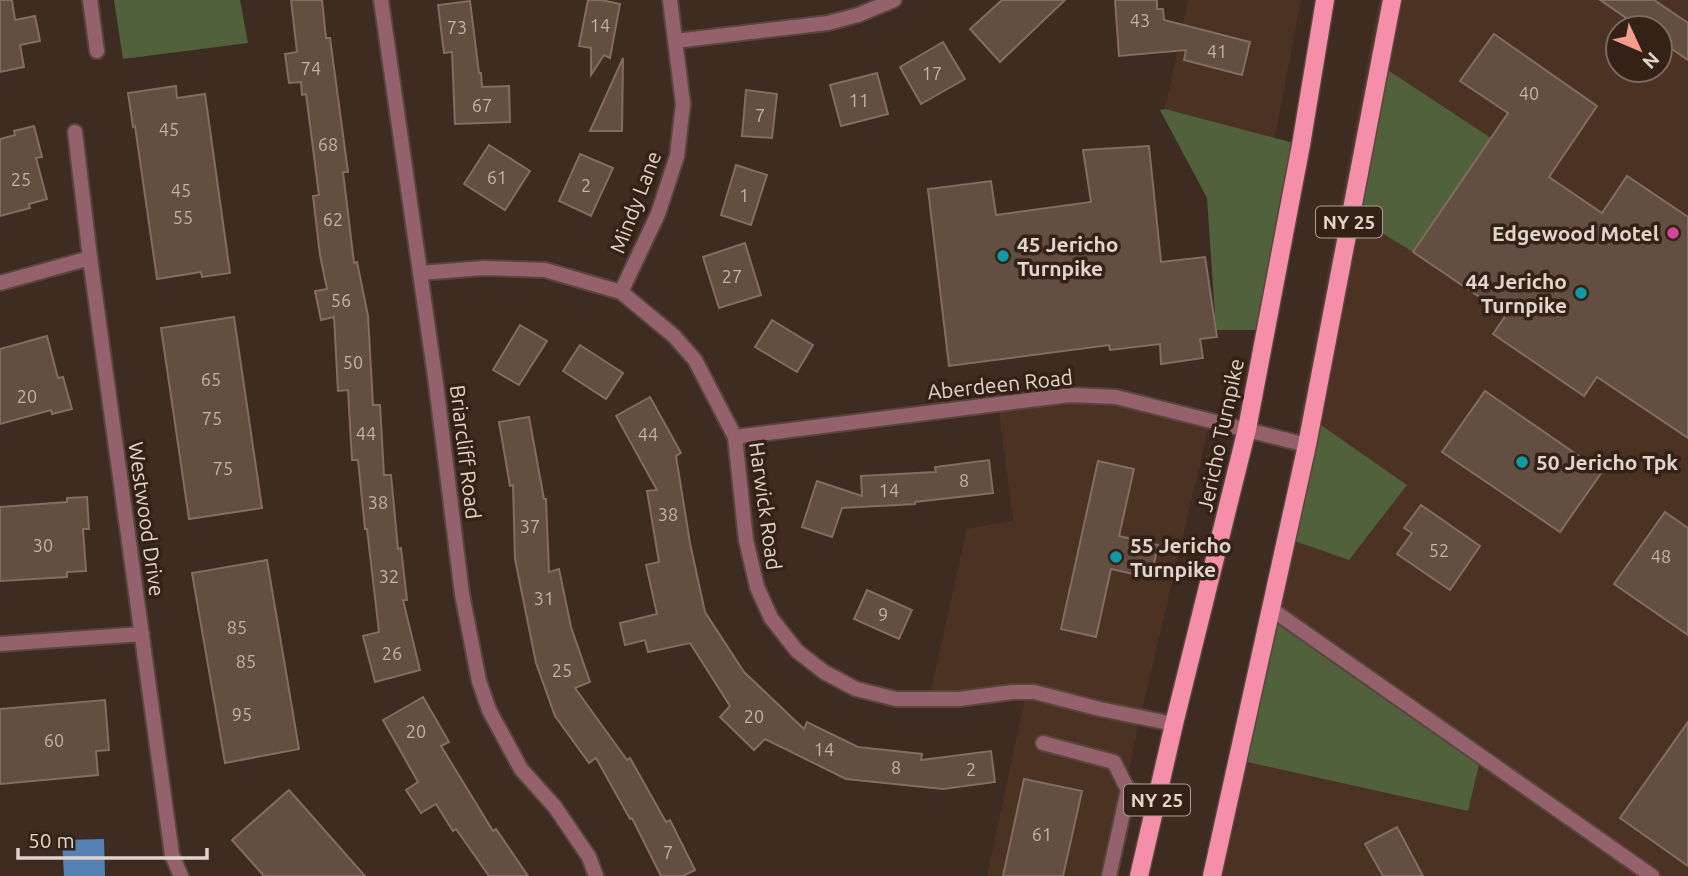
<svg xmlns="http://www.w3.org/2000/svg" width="1688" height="876" font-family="Ubuntu,sans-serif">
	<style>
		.built { fill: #4b3223; fill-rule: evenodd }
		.green { fill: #50613b }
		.water { fill: #5682b3 }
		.building { fill: #634e42; stroke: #836d61; stroke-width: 2 }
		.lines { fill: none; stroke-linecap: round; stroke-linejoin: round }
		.service-casing { stroke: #58463d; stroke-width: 18 }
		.minor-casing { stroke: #58463d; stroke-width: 18 }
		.primary-casing { stroke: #58463d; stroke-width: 21 }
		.service { stroke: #94616c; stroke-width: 14 }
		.minor { stroke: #94616c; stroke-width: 14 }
		.primary { stroke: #f58ea8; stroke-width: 18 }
		.hotel-dot { fill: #d1479c; stroke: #342217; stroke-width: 2.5 }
		.culture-dot { fill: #0f9aa8; stroke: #342217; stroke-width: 2.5 }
		.labels { text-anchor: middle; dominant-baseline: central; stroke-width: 7; stroke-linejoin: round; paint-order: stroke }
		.number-label { font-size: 18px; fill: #c1b2aa }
		.shield { fill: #342217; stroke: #ac9f96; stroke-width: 2 }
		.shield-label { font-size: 19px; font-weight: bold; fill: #e0d4cd }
		.street-label { font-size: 21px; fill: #e0d4cd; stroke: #342217 }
		.poi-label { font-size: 21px; font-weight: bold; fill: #e0d4cd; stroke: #342217; text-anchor: start }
	</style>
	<rect width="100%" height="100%" fill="#3e2b21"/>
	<g class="built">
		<polygon points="1188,0 1301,0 1274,142 1165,109"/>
		<path d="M1379 0H1688V876H1213ZM1618 28H1660V70H1618Z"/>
		<polygon points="1072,400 1126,405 1208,430 1137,732 1107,876 987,876 1026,693 929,699 967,529 1013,520 998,404"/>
	</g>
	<g class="green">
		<polygon points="114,0 240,0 248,43 123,59"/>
		<polygon points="1380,65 1491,138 1413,252 1351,214"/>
		<polygon points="1165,109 1301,145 1266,330 1216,330 1207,198 1160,110"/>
		<polygon points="1315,421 1407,485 1349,560 1286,538"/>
		<polygon points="1271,609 1481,756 1468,811 1238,760"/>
	</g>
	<polygon class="water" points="104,839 105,876 64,876 62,840"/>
	<g class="building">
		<polygon points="0,0 12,0 15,20 35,16 40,41 20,45 24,67 0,72"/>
		<polygon points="291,0 322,0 326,38 330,38 348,172 343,172 354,263 357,262 368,316 373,405 380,405 384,475 391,475 398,549 401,548 407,600 403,600 420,670 375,682 363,636 379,632 367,529 365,529 358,460 352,460 348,390 338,391 334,317 321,320 315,291 327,289 320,255 313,196 319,195 306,94 302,95 301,82 289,83 285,54 297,52"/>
		<polygon points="588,0 601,0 620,4 610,58 604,55 591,75 591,48 579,46"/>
		<polygon points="1002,0 1065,0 1000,62 970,29"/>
		<polygon points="1115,0 1157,0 1157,9 1163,9 1164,20 1250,42 1242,75 1184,60 1186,50 1119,56"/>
		<polygon points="1600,0 1654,0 1660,4 1688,23 1688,60 1660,41 1660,28 1641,28"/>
		<polygon points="470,1 479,73 481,73 482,87 509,86 510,122 455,124 452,52 444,53 438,5"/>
		<polygon points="1494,34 1597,106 1549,177 1602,213 1627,176 1688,217 1688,438 1597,377 1584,396 1493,334 1506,315 1413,252 1508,113 1460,81"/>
		<polygon points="943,42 965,79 921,104 900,67"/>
		<polygon points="623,58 622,131 590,131"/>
		<polygon points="877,73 888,114 841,126 830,85"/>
		<polygon points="176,86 177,98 205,94 230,273 202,277 201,272 157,279 135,126 133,127 128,93"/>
		<polygon points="746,90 777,94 772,138 742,136"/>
		<polygon points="34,126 42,157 36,158 47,199 29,204 30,208 0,216 0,139 15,135 14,131"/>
		<polygon points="489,145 530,171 505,210 464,184"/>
		<polygon points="1149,146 1161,262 1205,257 1217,337 1200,339 1203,358 1161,364 1160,344 1110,350 1109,345 949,366 928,189 991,181 996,215 1091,202 1083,150"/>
		<polygon points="580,154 613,168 591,216 559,201"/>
		<polygon points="736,165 767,175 751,225 721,215"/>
		<polygon points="745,243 761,295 719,308 703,257"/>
		<polygon points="234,317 262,508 189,519 161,328"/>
		<polygon points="772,320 813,345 797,372 755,347"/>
		<polygon points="520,325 547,341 519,385 493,370"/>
		<polygon points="47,336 58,378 63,377 72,409 52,414 51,410 0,424 0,349"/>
		<polygon points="580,345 623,373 606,399 563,371"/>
		<polygon points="1485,391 1602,472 1560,532 1442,452"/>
		<polygon points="650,397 681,453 676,456 690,543 705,612 744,672 804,729 807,722 858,747 922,754 921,760 991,751 995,782 943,789 846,779 765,739 754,750 720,717 730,706 690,643 648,652 645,640 625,645 620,623 657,614 646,565 659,562 647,491 657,490 616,416"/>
		<polygon points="529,417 544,499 546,499 549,572 559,569 571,627 590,682 575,688 627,760 630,758 666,822 670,820 695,870 683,876 661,876 632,818 630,819 596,758 589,763 555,716 536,663 515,559 513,485 510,486 499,422"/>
		<polygon points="989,460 993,493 915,502 915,504 842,508 832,537 802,527 817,481 862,496 861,476 936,472 935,467"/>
		<polygon points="1098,461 1134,469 1119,536 1158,545 1151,578 1111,569 1096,637 1061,629"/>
		<polygon points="87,497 89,529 83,529 86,571 67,572 67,577 0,581 0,507 67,502 67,498"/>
		<polygon points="1421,505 1480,546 1450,590 1397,554 1412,533 1404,528"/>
		<polygon points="1665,512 1688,528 1688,635 1614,584"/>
		<polygon points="267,560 299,749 225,763 192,573"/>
		<polygon points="867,590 912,610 899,639 854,619"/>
		<polygon points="423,697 449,742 441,746 493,831 496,829 528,876 489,876 456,829 453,831 436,804 421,813 406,790 418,782 383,720"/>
		<polygon points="105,700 109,750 96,751 98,775 0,784 0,709"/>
		<polygon points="1688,722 1688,866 1620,818"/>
		<polygon points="1024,779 1082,791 1063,876 1003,876"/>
		<polygon points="289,790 365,876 264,876 232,840"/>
		<polygon points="1397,827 1423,876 1383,876 1365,844"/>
	</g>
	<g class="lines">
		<defs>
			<g id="service">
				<polyline points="75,132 90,258"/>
				<polyline points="1271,609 1652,876"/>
				<polyline points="1043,743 1114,762 1128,790 1109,876"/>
				<polyline points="1128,790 1157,796"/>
			</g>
			<g id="minor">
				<polyline points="90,0 97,51"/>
				<polyline points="381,0 436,384 462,594 479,681 489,710 521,769 555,807 589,857 596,876"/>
				<polyline points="675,41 828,23 858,15 894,0"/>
				<polyline points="420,273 484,268 545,270 621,292 674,336 695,360 735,437 746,540 757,587 771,618 797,651 824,672 856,689 896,699 959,699 1013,692 1034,692 1100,709 1174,724"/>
				<polyline points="0,283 90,258 172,855 181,876"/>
				<polyline points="621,292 658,214 677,156 683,104 670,0"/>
				<polyline points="735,437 1070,395 1116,397 1307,445"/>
				<polyline points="0,644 142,634"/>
			</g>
			<g id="primary">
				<polyline points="1139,876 1174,724 1247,429 1301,145 1325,0"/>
				<polyline points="1212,876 1307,445 1392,0"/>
			</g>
		</defs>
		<use href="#service" class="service-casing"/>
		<use href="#minor" class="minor-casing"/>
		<use href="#primary" class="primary-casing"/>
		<use href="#service" class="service"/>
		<use href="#minor" class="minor"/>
		<use href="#primary" class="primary"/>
	</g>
	<circle class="hotel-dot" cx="1673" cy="233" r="7"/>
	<g class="culture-dot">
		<circle cx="1003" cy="256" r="7"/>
		<circle cx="1581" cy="293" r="7"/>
		<circle cx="1522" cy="462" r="7"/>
		<circle cx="1116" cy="557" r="7"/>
	</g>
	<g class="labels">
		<g class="number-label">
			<text x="1140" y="20">43</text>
			<text x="600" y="25">14</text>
			<text x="457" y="27">73</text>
			<text x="1217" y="51">41</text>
			<text x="311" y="68">74</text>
			<text x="932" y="73">17</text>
			<text x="1529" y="93">40</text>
			<text x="859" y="100">11</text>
			<text x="482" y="105">67</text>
			<text x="760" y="115">7</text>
			<text x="169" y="129">45</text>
			<text x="328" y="144">68</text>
			<text x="497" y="177">61</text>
			<text x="21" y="179">25</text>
			<text x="586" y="185">2</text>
			<text x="181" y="190">45</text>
			<text x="744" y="195">1</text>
			<text x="183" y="217">55</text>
			<text x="333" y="219">62</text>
			<text x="732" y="276">27</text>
			<text x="341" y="300">56</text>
			<text x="353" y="362">50</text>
			<text x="211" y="379">65</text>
			<text x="27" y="396">20</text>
			<text x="212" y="418">75</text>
			<text x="366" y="433">44</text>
			<text x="648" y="434">44</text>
			<text x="223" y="468">75</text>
			<text x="964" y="480">8</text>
			<text x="889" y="490">14</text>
			<text x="378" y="502">38</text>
			<text x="668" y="514">38</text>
			<text x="530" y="526">37</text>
			<text x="43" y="545">30</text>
			<text x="1439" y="550">52</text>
			<text x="1661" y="556">48</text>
			<text x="389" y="576">32</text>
			<text x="544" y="598">31</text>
			<text x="883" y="614">9</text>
			<text x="237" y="627">85</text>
			<text x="392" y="653">26</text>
			<text x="246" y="661">85</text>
			<text x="562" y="670">25</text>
			<text x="242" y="714">95</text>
			<text x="754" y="716">20</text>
			<text x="416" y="731">20</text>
			<text x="54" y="740">60</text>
			<text x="824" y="749">14</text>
			<text x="896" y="767">8</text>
			<text x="971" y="769">2</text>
			<text x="1042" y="834">61</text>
			<text x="668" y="852">7</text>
		</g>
		<g class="shield">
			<rect x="1316" y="206.5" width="66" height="31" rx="5"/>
			<rect x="1124" y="784.5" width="66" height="31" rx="5"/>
		</g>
		<g class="shield-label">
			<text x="1349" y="222">NY 25</text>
			<text x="1157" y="800">NY 25</text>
		</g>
		<g class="street-label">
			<text transform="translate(635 202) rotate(-69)">Mindy Lane</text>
			<text transform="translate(1000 384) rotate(-6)">Aberdeen Road</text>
			<text transform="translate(1220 435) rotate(-78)">Jericho Turnpike</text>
			<text transform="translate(466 452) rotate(83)">Briarcliff Road</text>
			<text transform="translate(766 506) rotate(82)">Harwick Road</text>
			<text transform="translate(147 519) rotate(82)">Westwood Drive</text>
		</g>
		<g class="poi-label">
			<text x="1659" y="233" text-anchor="end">Edgewood Motel</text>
			<text x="1017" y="244">45 Jericho<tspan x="1017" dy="24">Turnpike</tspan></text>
			<text x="1567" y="281" text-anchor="end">44 Jericho<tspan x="1567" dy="24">Turnpike</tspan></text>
			<text x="1536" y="462">50 Jericho Tpk</text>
			<text x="1130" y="545">55 Jericho<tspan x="1130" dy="24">Turnpike</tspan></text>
		</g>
	</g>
	<g transform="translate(1639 49) rotate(134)"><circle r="33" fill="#342217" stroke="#796960" stroke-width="2"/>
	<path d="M0-5L12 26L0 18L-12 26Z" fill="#f49d8c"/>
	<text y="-10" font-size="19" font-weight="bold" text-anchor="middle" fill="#e0d4cd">N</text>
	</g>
	<path d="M18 848v10h189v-10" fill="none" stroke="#e0d4cd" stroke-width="3.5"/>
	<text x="28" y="848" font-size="21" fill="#e0d4cd" stroke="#342217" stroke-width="5" paint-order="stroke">50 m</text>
</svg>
